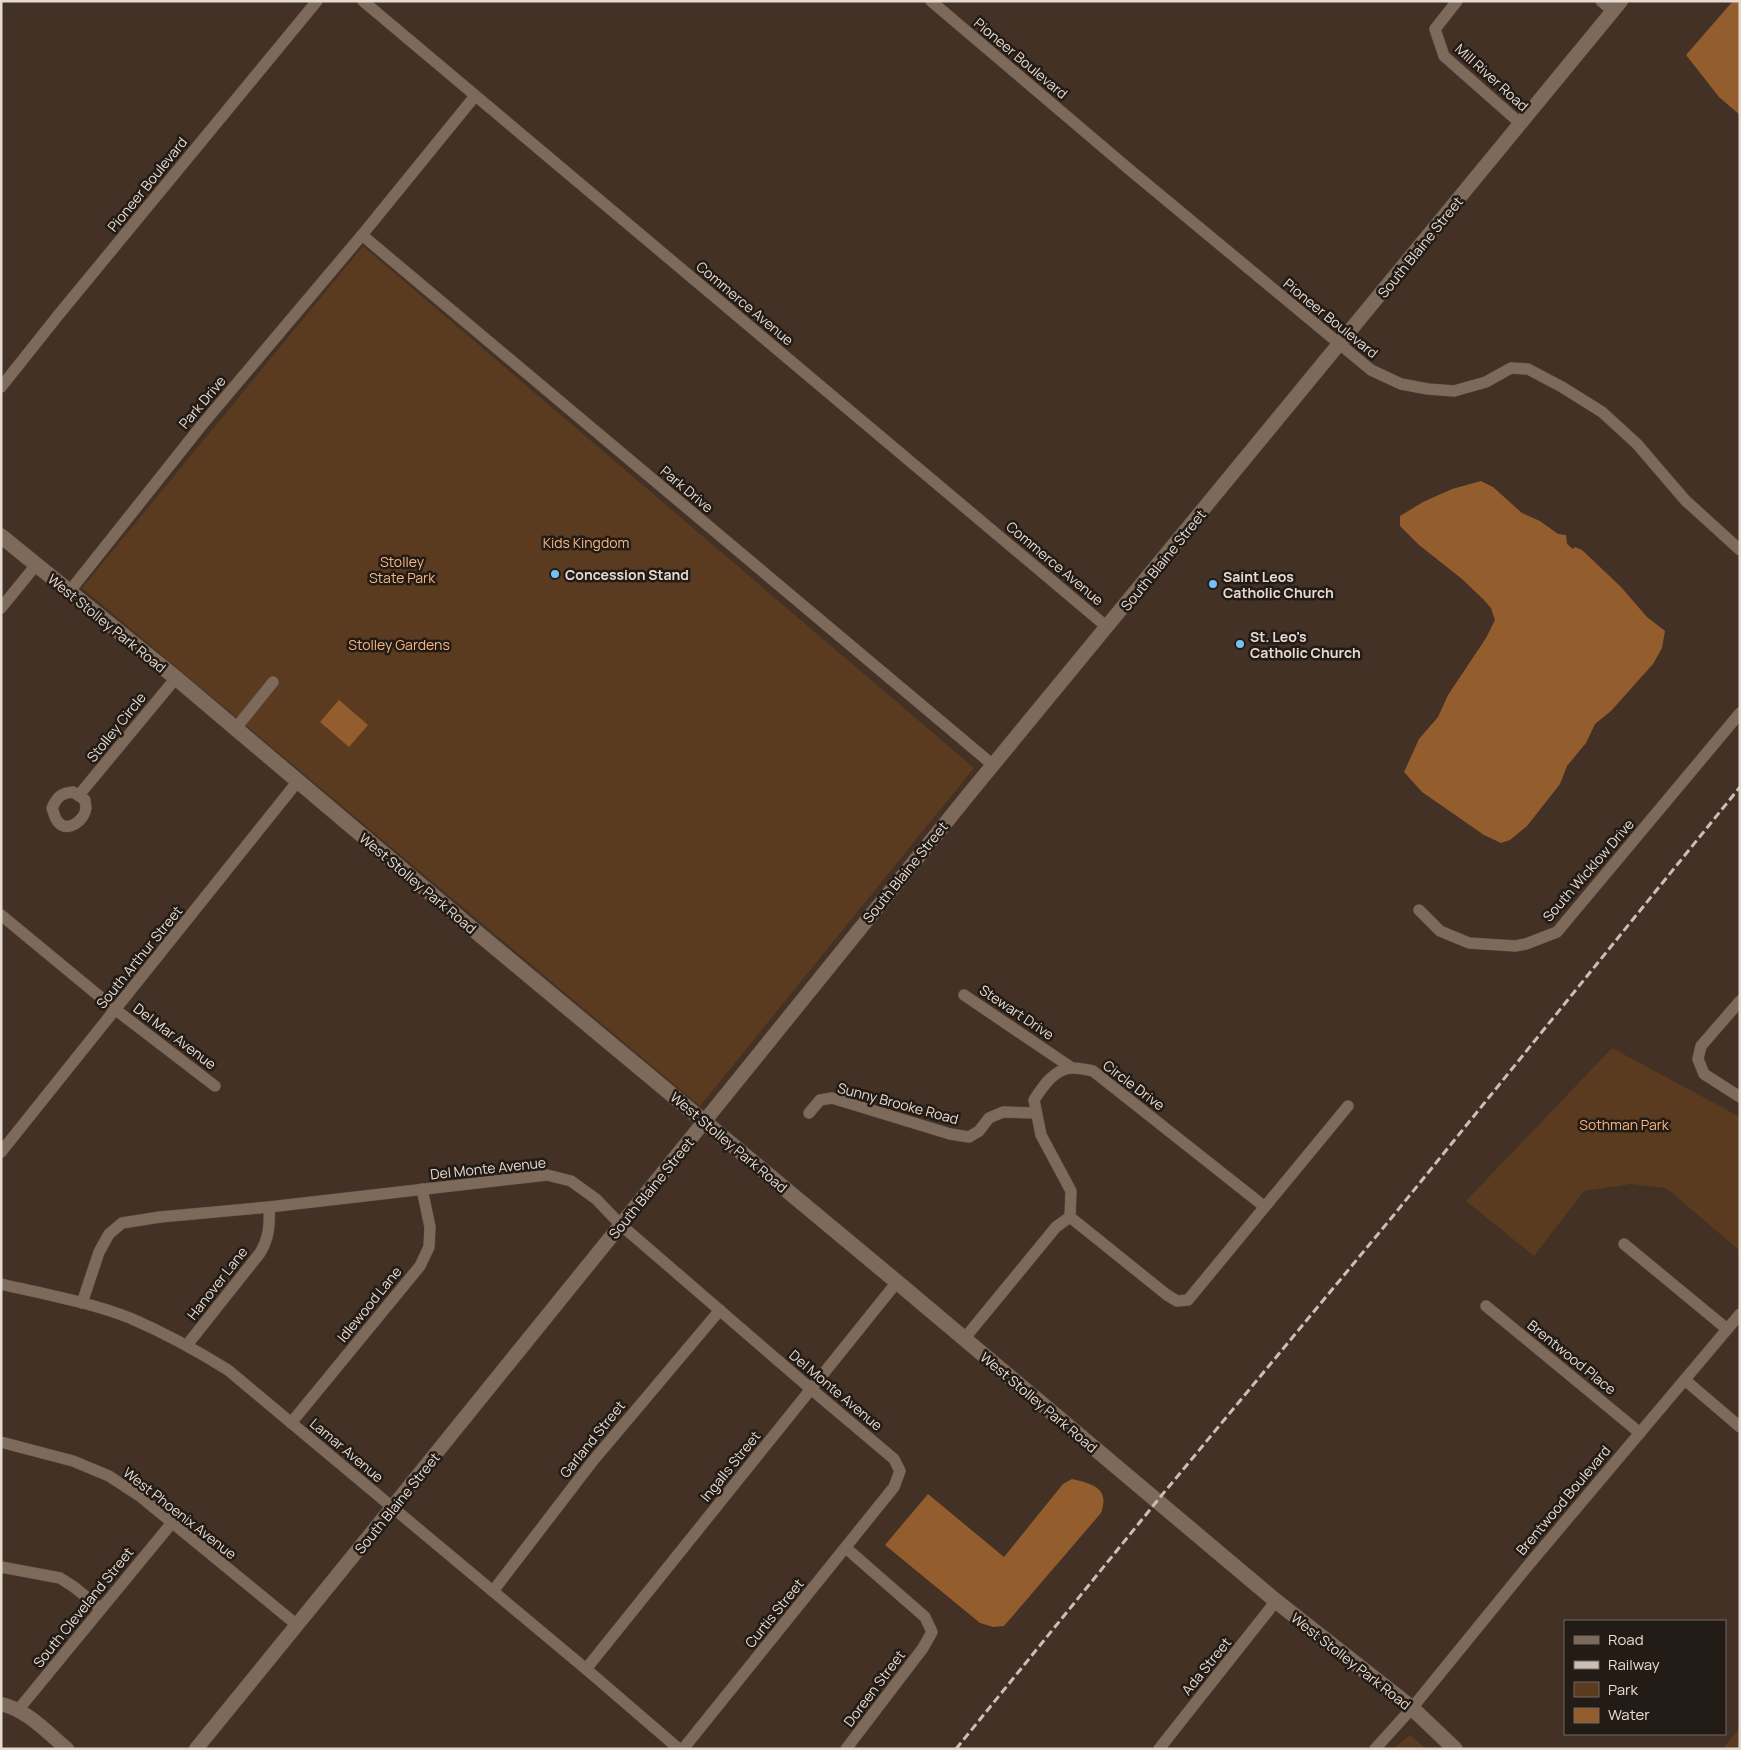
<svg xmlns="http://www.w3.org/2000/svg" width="1741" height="1750" font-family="Manrope,sans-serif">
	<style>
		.green { fill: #5b3b20 }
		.water { fill: #945d2d }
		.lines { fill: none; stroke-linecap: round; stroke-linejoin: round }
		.minor-casing { stroke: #5d4f43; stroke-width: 12 }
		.tertiary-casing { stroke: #5d4f43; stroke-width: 15 }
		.secondary-casing { stroke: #5d4f43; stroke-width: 16 }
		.minor { stroke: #7d6a5b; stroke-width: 11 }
		.tertiary { stroke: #7d6a5b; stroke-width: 14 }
		.secondary { stroke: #7d6a5b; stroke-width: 15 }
		.rail { stroke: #cbbfb5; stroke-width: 3; stroke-dasharray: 8 4; stroke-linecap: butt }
		.poi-dot { fill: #72c1f5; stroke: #231b15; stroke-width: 2 }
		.labels { text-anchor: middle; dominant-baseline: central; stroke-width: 5; stroke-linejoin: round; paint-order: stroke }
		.street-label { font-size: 14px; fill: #e6dbd2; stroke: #231b15 }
		.park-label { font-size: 14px; fill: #f6b581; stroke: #231b15 }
		.poi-label { font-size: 14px; font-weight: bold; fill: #e6dbd2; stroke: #231b15; text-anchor: start }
	</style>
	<rect width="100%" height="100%" fill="#423124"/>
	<g class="green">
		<polygon points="363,246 974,768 700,1106 82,588"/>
		<polygon points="1612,1048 1740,1117 1740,1251 1666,1188 1631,1184 1584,1191 1534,1256 1466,1201"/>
		<polygon points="1740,1728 1740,1749 1722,1749"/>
		<polygon points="1410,1735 1426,1749 1393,1749"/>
	</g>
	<g class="water">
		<polygon points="1733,1 1740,1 1740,115 1719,97 1686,55"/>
		<polygon points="1481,481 1493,487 1522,513 1540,521 1558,534 1566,535 1567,544 1573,549 1575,547 1582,550 1621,587 1647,617 1665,631 1662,648 1653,664 1611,711 1595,724 1586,743 1567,766 1560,784 1527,826 1510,840 1501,843 1484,835 1422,792 1404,772 1419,739 1438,717 1448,695 1486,638 1495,620 1491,608 1483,599 1462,579 1419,545 1400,526 1400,516 1423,502 1452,489"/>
		<polygon points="339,700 368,725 349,747 320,722"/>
		<path d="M1072 1479C1093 1484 1110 1488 1101 1513L1004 1626 993 1627 980 1623 885 1545 928 1494 1004 1557 1063 1484Z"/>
	</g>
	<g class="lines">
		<defs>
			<g id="minor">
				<polyline points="363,1 1107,627"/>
				<polyline points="931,1 1130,170 1371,370 1401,384 1428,389 1454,391 1486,382 1511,368 1528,369 1562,387 1602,412 1637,444 1685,500 1740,550"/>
				<polyline points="1457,1 1435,29 1444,56 1521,124"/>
				<polyline points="1601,1 1613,11"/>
				<polyline points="362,235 993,765"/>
				<polyline points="1,387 60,313 317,1"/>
				<polyline points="69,592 201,426 362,235 475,96"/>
				<polyline points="1,608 36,565"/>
				<polyline points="236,728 273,682"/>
				<path d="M73 792 85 800C85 803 86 806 86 808 85 819 69 833 59 823 55 820 54 813 52 808 57 797 61 793 73 792Z"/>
				<polyline points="79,795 176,678"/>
				<polyline points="1419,910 1440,931 1469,943 1515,946 1526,944 1557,932 1740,713"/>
				<polyline points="1,915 116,1010 215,1086"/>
				<polyline points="964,995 1072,1068"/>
				<polyline points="1740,1001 1701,1046 1698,1059 1704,1074 1740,1097"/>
				<polyline points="809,1113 820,1100 832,1098 950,1134 969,1137 979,1131 989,1118 1003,1112 1036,1113"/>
				<polyline points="1,1152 298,781"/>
				<path d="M1265 1207 1093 1071C1087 1070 1080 1068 1073 1068 1055 1068 1043 1086 1034 1100L1041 1135 1071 1191 1070 1217 1167 1295 1177 1301 1188 1300 1348 1106"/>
				<polyline points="1624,1244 1727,1329"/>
				<path d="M1 1284C44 1294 89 1302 130 1318 165 1333 196 1350 228 1370L586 1669 679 1749"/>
				<polyline points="82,1303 99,1252 109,1234 122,1223 160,1217 269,1207 547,1175 571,1181 596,1199 621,1225 811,1389 894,1459 900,1471 894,1487 683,1749"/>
				<polyline points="1486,1306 1640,1433"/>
				<polyline points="964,1339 1056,1227 1070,1217"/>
				<path d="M187 1345 260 1253C269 1238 270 1225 269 1207"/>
				<polyline points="1685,1380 1740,1427"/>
				<polyline points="291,1423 420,1266 429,1247 430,1227 422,1189"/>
				<polyline points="1,1442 73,1461 109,1476 141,1497 297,1625"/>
				<polyline points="846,1548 925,1617 932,1632 923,1648 846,1749"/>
				<polyline points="1,1567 60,1578 74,1587 101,1609"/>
				<polyline points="493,1591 592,1462 720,1310"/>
				<polyline points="586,1669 897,1282"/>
				<polyline points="18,1710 171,1524"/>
				<polyline points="1159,1749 1276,1601"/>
				<polyline points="1375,1749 1412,1708 1526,1568 1740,1314"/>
			</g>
			<g id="tertiary">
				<path d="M1 1704C26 1709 48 1733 67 1749"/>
				<polyline points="196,1749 340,1572 969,794 1621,1"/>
			</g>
			<polyline id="secondary" points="1,536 176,678 468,925 897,1282 1276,1601 1412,1708 1455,1749"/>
		</defs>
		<use href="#minor" class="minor-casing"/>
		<use href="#tertiary" class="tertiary-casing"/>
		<use href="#secondary" class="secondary-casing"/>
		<use href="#minor" class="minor"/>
		<use href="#tertiary" class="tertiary"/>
		<use href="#secondary" class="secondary"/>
		<polyline class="rail" points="956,1749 1157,1501 1393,1216 1740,787"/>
	</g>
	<g class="poi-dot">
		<circle cx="555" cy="574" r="5"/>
		<circle cx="1213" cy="584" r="5"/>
		<circle cx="1240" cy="644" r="5"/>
	</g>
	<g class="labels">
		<g class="street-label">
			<text transform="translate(1021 58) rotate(40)">Pioneer Boulevard</text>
			<text transform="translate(1492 77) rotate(42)">Mill River Road</text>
			<text transform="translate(147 184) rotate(-51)">Pioneer Boulevard</text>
			<text transform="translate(1420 247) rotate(-51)">South Blaine Street</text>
			<text transform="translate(745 303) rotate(40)">Commerce Avenue</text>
			<text transform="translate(1331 318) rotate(39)">Pioneer Boulevard</text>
			<text transform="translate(202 402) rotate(-50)">Park Drive</text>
			<text transform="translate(687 489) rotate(40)">Park Drive</text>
			<text transform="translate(1163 560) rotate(-51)">South Blaine Street</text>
			<text transform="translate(1055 563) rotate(40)">Commerce Avenue</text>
			<text transform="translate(107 623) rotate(39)">West Stolley Park Road</text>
			<text transform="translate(116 727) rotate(-51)">Stolley Circle</text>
			<text transform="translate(1588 870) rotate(-49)">South Wicklow Drive</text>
			<text transform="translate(905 872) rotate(-51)">South Blaine Street</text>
			<text transform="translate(418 883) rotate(40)">West Stolley Park Road</text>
			<text transform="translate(139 957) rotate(-51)">South Arthur Street</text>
			<text transform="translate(1017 1012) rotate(34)">Stewart Drive</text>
			<text transform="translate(175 1036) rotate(37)">Del Mar Avenue</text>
			<text transform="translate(1134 1085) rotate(37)">Circle Drive</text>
			<text transform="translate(898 1103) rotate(15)">Sunny Brooke Road</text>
			<text transform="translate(729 1142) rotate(40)">West Stolley Park Road</text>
			<text transform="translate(488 1168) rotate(-6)">Del Monte Avenue</text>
			<text transform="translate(651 1188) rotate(-51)">South Blaine Street</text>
			<text transform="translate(217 1283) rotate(-52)">Hanover Lane</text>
			<text transform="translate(369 1304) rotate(-51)">Idlewood Lane</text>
			<text transform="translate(1572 1357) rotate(39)">Brentwood Place</text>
			<text transform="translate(836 1390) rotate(40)">Del Monte Avenue</text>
			<text transform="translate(1039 1402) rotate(40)">West Stolley Park Road</text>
			<text transform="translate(592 1439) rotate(-51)">Garland Street</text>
			<text transform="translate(347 1450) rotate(40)">Lamar Avenue</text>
			<text transform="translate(730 1466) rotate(-51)">Ingalls Street</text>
			<text transform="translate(1563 1500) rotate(-50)">Brentwood Boulevard</text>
			<text transform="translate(397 1503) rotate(-51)">South Blaine Street</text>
			<text transform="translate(180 1513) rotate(38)">West Phoenix Avenue</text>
			<text transform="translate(83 1607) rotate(-51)">South Cleveland Street</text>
			<text transform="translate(774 1613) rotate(-51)">Curtis Street</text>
			<text transform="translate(1351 1661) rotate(38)">West Stolley Park Road</text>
			<text transform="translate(1206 1666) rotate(-51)">Ada Street</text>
			<text transform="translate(874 1688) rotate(-53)">Doreen Street</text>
		</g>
		<g class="park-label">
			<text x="586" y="542">Kids Kingdom</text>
			<text x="402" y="561">Stolley<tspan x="402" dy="16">State Park</tspan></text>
			<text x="399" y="644">Stolley Gardens</text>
			<text x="1624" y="1124">Sothman Park</text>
		</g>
		<g class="poi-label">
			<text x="565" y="574">Concession Stand</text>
			<text x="1223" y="576">Saint Leos<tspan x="1223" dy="16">Catholic Church</tspan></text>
			<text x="1250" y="636">St. Leo's<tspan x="1250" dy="16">Catholic Church</tspan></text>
		</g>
	</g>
	<rect width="1741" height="1750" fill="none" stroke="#e6dbd2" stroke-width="5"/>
	<rect x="1564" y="1620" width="162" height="115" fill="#231b15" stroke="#716861"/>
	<rect x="1574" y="1636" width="25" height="8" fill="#7d6a5b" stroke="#716861"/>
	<text x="1608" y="1645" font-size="15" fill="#e6dbd2">Road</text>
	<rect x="1574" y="1661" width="25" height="8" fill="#cbbfb5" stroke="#716861"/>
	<text x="1608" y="1670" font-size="15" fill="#e6dbd2">Railway</text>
	<rect x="1574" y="1682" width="25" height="15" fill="#5b3b20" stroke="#716861"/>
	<text x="1608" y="1695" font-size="15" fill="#e6dbd2">Park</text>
	<rect x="1574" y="1708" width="25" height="15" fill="#945d2d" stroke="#716861"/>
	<text x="1608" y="1720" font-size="15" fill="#e6dbd2">Water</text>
</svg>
